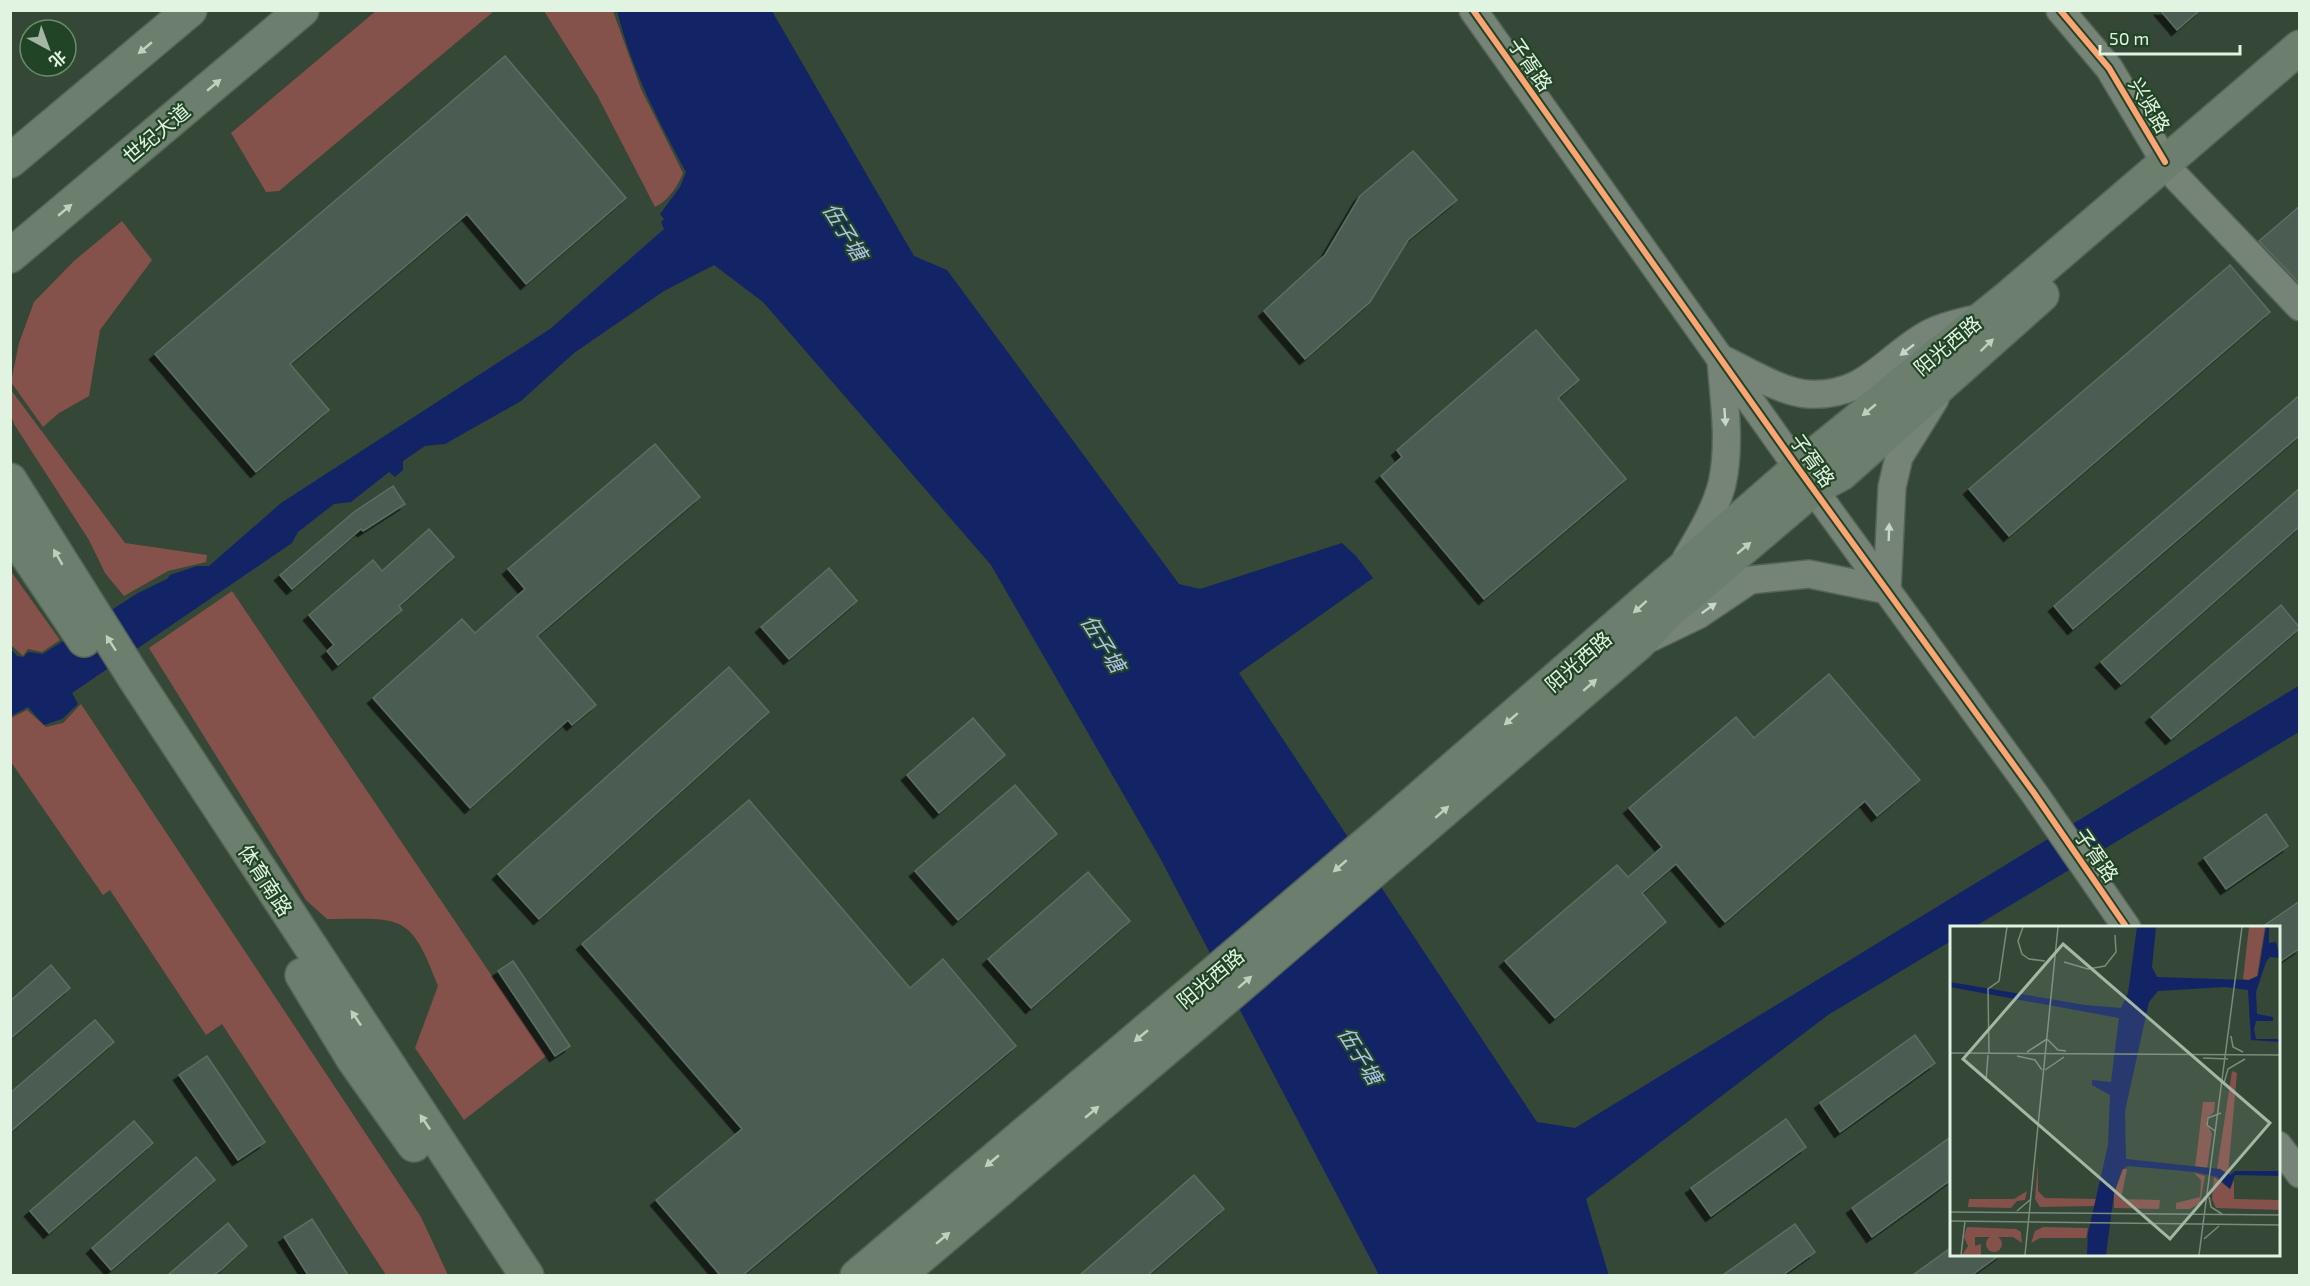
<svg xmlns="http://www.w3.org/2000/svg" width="2310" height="1286" font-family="'Exo 2','Noto Sans SC',sans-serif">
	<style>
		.green { fill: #85524b }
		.water { fill: #122466 }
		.building { fill: #4c5d52; stroke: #5c6e62; stroke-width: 1.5; filter: url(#shadow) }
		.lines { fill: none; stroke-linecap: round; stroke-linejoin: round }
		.minor-casing { stroke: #546455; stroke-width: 30 }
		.major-casing { stroke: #546455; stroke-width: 36 }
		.minor { stroke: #768377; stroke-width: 27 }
		.major { stroke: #6c7f6e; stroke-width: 33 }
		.cycleway-casing { stroke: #224426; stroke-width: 10 }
		.cycleway { stroke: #fda474; stroke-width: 6 }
		.oneway { fill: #bdd1be }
		.oneway2 { fill: #c6d8c6 }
		.labels { text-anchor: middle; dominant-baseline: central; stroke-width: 4.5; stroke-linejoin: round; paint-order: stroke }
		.street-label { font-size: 20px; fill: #e0f4e1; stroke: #224426 }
		.water-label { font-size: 21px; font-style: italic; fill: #afc2ed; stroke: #224426 }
		.inset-road { fill: none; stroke: #798c7a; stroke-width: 1.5 }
		.view { fill: #a4b7a5; fill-opacity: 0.15; stroke: #a4b7a5; stroke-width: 3 }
		.inset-edge { fill: none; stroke: #e0f4e1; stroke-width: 3 }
	</style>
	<defs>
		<filter id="shadow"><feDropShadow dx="-5.5" dy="5.5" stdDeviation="0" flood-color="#0009"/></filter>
	</defs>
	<rect width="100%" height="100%" fill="#354736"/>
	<g class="green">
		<polygon points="377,10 494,11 279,191 266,192 231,133"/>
		<path d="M544 11H613L641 89 683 173C678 186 668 201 655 207L597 95Z"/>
		<polygon points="122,221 152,260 100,330 89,396 59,413 43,427 11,382 19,343 34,302 74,261"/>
		<polygon points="11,390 125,543 207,555 206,562 168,571 124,596 105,573 89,540 14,424 11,415"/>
		<polygon points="10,570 60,640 42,652 28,649 23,656 11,645"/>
		<path d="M232 591 546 1056 464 1120 415 1048 438 986C410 912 402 919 327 919L306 900 149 648Z"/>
		<polygon points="81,704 421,1217 448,1275 386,1275 222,1024 206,1035 110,890 103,895 11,762 11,718 27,710 46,727 63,723"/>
	</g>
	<path class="water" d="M617 10 772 11 914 256 947 270 1179 584 1200 589 1342 543 1356 556 1373 578 1239 673 1537 1122 1575 1128 2300 685 2299 732 1974 927 1952 928 1951 941 1828 1015 1586 1199 1609 1276 1379 1275 1159 856 991 565 763 302 714 265 664 291 574 353 521 401 445 444 425 446 403 461V470L395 477 389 472 351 502 334 504 298 532 292 543 72 693 78 704 62 719 44 725 28 707 11 716V649L17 656 24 657 28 652 43 654 138 593 167 579 170 575 197 566H209L281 503 550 329 664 229 661 222 664 219 660 214 680 187 686 172C658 120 631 69 617 10Z"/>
	<g class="building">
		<polygon points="2160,10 2200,10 2177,30"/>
		<polygon points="505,56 626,198 526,284 467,214 290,364 329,410 256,472 155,354"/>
		<polygon points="1413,151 1457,200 1408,240 1370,302 1305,359 1264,311 1325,255 1360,196"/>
		<polygon points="2300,206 2300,284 2259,241"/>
		<polygon points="2230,265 2270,312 2009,536 1969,489"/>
		<polygon points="1536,330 1579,380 1558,398 1626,479 1484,599 1381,476 1402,457 1397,450"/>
		<polygon points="2300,395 2300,435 2073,629 2054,606"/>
		<polygon points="655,444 700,497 537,636 596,705 572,725 568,720 470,808 373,698 462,619 475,633 525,589 508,569"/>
		<polygon points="393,486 405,504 363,531 361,529 292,589 280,575 354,512"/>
		<polygon points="2300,488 2300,526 2121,684 2101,662"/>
		<polygon points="429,529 454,557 399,606 402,610 338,665 327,651 334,645 309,615 373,560 382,571"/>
		<polygon points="829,568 857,601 789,659 761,627"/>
		<polygon points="2281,605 2300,628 2171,739 2151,717"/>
		<polygon points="729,667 769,712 539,919 498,874"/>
		<polygon points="1829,674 1920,780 1877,816 1865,801 1725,922 1676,864 1642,893 1666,922 1555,1018 1505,961 1617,865 1628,877 1662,847 1629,808 1736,717 1754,738"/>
		<polygon points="973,718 1005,755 939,813 907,775"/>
		<polygon points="1015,785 1057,834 958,920 915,871"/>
		<polygon points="749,800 910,988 943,959 1016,1046 743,1275 720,1275 656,1200 742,1129 582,944"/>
		<polygon points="2266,814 2288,846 2226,889 2204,858"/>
		<polygon points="1088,872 1130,921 1031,1008 988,959"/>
		<polygon points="2300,901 2300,948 2278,963 2278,927 2262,927"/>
		<polygon points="513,961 570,1046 555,1056 498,971"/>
		<polygon points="51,965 70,988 10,1039 10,1001"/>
		<polygon points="95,1020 114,1042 10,1132 10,1093"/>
		<polygon points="1915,1035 1935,1063 1840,1132 1820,1103"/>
		<polygon points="207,1056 265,1142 238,1160 179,1075"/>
		<polygon points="1786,1119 1806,1147 1711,1216 1691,1188"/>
		<polygon points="134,1121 153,1143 49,1233 30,1211"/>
		<polygon points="1952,1136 1952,1179 1872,1237 1852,1208"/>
		<polygon points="196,1157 215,1180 111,1270 92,1248"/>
		<polygon points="1194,1175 1224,1209 1148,1275 1080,1275"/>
		<polygon points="312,1219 348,1275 308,1275 284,1237"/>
		<polygon points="228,1223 247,1246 222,1269 214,1275 168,1275"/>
		<polygon points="1795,1224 1815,1252 1783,1275 1723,1275"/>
		<polygon points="1952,1247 1952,1254 2001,1254 1972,1275 1913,1275"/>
	</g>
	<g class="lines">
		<defs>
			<g id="minor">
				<polyline points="1473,10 1798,468 2034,793 2127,928"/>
				<polyline points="2060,10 2109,68 2165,162"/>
				<polyline points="2177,178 2300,307"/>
				<path d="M1722 359C1746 370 1781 392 1807 394 1867 398 1886 356 1930 333 1945 325 1963 322 1979 318"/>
				<path d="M1686 559C1700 535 1715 511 1722 484 1731 444 1724 400 1721 360"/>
				<polyline points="1887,590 1892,487 1899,457 1935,399"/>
				<polyline points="1648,639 1698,615 1750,580 1809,574 1887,590"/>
				<polyline points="2278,1145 2300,1174"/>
			</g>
			<g id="major">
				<polyline points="10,161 190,10"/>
				<polyline points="10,256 302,10"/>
				<polyline points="10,480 135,679 527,1276"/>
				<polyline points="10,530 84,640"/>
				<polyline points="302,975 353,1059 414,1145"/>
				<polyline points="857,1276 1385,828 1798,468 2011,295 2300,47"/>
				<polyline points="898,1276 1200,1020 1639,643 1665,615 1813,489 1841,474 2042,295"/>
			</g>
		</defs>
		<use href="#minor" class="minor-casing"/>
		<use href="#major" class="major-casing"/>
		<use href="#minor" class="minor"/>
		<use href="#major" class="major"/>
		<defs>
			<g id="cycleway">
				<polyline points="1473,10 1798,468 2034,793 2127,928"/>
				<polyline points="2060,10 2109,68 2165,162"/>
			</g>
		</defs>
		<use href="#cycleway" class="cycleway-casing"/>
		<use href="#cycleway" class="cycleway"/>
	</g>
	<defs><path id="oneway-solid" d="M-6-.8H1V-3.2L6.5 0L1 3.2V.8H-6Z" transform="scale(1.5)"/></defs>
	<g class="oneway">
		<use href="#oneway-solid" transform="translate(145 48) rotate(140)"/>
		<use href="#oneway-solid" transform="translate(214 85) rotate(-40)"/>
		<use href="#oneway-solid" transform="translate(65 210) rotate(-40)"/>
		<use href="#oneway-solid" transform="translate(1987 345) rotate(-44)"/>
		<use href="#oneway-solid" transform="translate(1869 410) rotate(140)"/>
		<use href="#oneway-solid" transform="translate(1744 548) rotate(-40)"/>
		<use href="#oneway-solid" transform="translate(58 557) rotate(-120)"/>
		<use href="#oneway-solid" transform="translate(1640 607) rotate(138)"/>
		<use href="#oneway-solid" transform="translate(111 643) rotate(-123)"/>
		<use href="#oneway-solid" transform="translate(1590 685) rotate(-41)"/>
		<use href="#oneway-solid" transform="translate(1511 719) rotate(139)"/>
		<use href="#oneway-solid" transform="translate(1442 812) rotate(-41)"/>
		<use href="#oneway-solid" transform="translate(1340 866) rotate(139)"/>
		<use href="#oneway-solid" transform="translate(1245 982) rotate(-41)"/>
		<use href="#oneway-solid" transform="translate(356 1018) rotate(-124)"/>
		<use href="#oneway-solid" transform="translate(1141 1036) rotate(140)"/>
		<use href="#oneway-solid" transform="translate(1092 1112) rotate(-40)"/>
		<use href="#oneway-solid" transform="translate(425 1122) rotate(-124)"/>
		<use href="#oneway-solid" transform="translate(992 1161) rotate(140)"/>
		<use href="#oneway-solid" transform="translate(943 1238) rotate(-40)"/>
	</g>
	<g class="oneway2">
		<use href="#oneway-solid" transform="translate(1907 350) rotate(142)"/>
		<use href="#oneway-solid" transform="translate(1725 417) rotate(86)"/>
		<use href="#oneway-solid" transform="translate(1889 532) rotate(-88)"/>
		<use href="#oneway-solid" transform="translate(1709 608) rotate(-35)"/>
	</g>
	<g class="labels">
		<g class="street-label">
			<text transform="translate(1531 64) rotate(55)">子胥路</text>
			<text transform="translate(2150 105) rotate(59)">兴贤路</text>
			<text transform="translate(156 133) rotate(-40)">世纪大道</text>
			<text transform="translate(1947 345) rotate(-40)">阳光西路</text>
			<text transform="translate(1813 460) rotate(54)">子胥路</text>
			<text transform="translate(1578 661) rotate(-41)">阳光西路</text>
			<text transform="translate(2097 855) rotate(55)">子胥路</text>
			<text transform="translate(266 880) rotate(57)">体育南路</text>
			<text transform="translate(1210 978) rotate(-40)">阳光西路</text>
		</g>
		<g class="water-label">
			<text transform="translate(846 231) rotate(58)">伍子塘</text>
			<text transform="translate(1104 643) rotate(58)">伍子塘</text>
			<text transform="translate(1361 1055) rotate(58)">伍子塘</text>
		</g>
	</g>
	<g transform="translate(1950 926)">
		<rect width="330" height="330" fill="#354736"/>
		<path d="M299 1H315L307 50 298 54 293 53ZM282 145 287 147 278 248 267 243ZM253 176H265L264 186 256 194 262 208 257 243 245 242ZM88 236V265L95 272 147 273 145 280 90 281 85 273ZM173 243H177L171 273 210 274 209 283 164 282V268ZM244 247 255 250 250 277 240 283H226V277L250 271 251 254ZM264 251 280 263 284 254V273L330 274V284L266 282 262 273ZM77 265 75 274 67 275 61 282 18 281 19 273H64ZM17 301 66 303 71 306 72 317 63 311H25V320L31 318V329H12L18 320 14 311ZM93 301 138 302 136 312H90L81 317 85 305ZM36 318a8 8 0 1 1 16 0a8 8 0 1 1-16 0Z" fill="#85524b"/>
		<path d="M187 1H206L202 41 207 51 299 54 308 50 316 1H319V17L326 16 330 32 320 31 316 36 306 66 307 88 323 91V95H306L304 103 306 113H330V116L301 114 298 64 275 61 208 65 199 76 175 185 176 233 270 243 280 249 285 245H330V250L285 249 280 263 267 251 245 246 178 240 172 244 164 267 156 329H137L138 307 158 219 160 169 142 159V154L161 156 169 92 0 61V56L135 79 171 82 178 67Z" fill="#122466"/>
		<path class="inset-road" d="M73 1 68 15 72 28 79 33 95 35M114 36 138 43 155 40 166 26 165 9M281 110 283 121 293 126M97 113 108 124 116 125M77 126 97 113M0 127 330 129M39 127 38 63 49 55 57 1M67 130 85 134 92 144M253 132 278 133M95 144 114 131M36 155 38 129M274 157 278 143 295 133M265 205 257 199 258 192 271 187M259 271 261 281 272 288M67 285 81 273M0 286 330 289M0 295 330 299M254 313 269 300M11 329 15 295M75 329 108 1M249 329 292 1"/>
		<path class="view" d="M113 18 320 197 220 313 13 133Z"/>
		<rect width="330" height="330" class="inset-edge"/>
	</g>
	<rect width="2310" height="1286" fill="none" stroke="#e0f4e1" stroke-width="24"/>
	<g transform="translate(48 48) rotate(139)"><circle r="28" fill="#224426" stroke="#6e8a71" stroke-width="1.5"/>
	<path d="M0-4.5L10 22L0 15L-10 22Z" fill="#a4b7a5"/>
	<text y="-9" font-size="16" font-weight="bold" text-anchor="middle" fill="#e0f4e1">北</text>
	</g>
	<path d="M2100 45v9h140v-9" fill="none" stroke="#e0f4e1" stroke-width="3"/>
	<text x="2109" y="45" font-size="18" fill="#e0f4e1" stroke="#224426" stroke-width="4.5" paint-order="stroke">50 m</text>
</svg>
